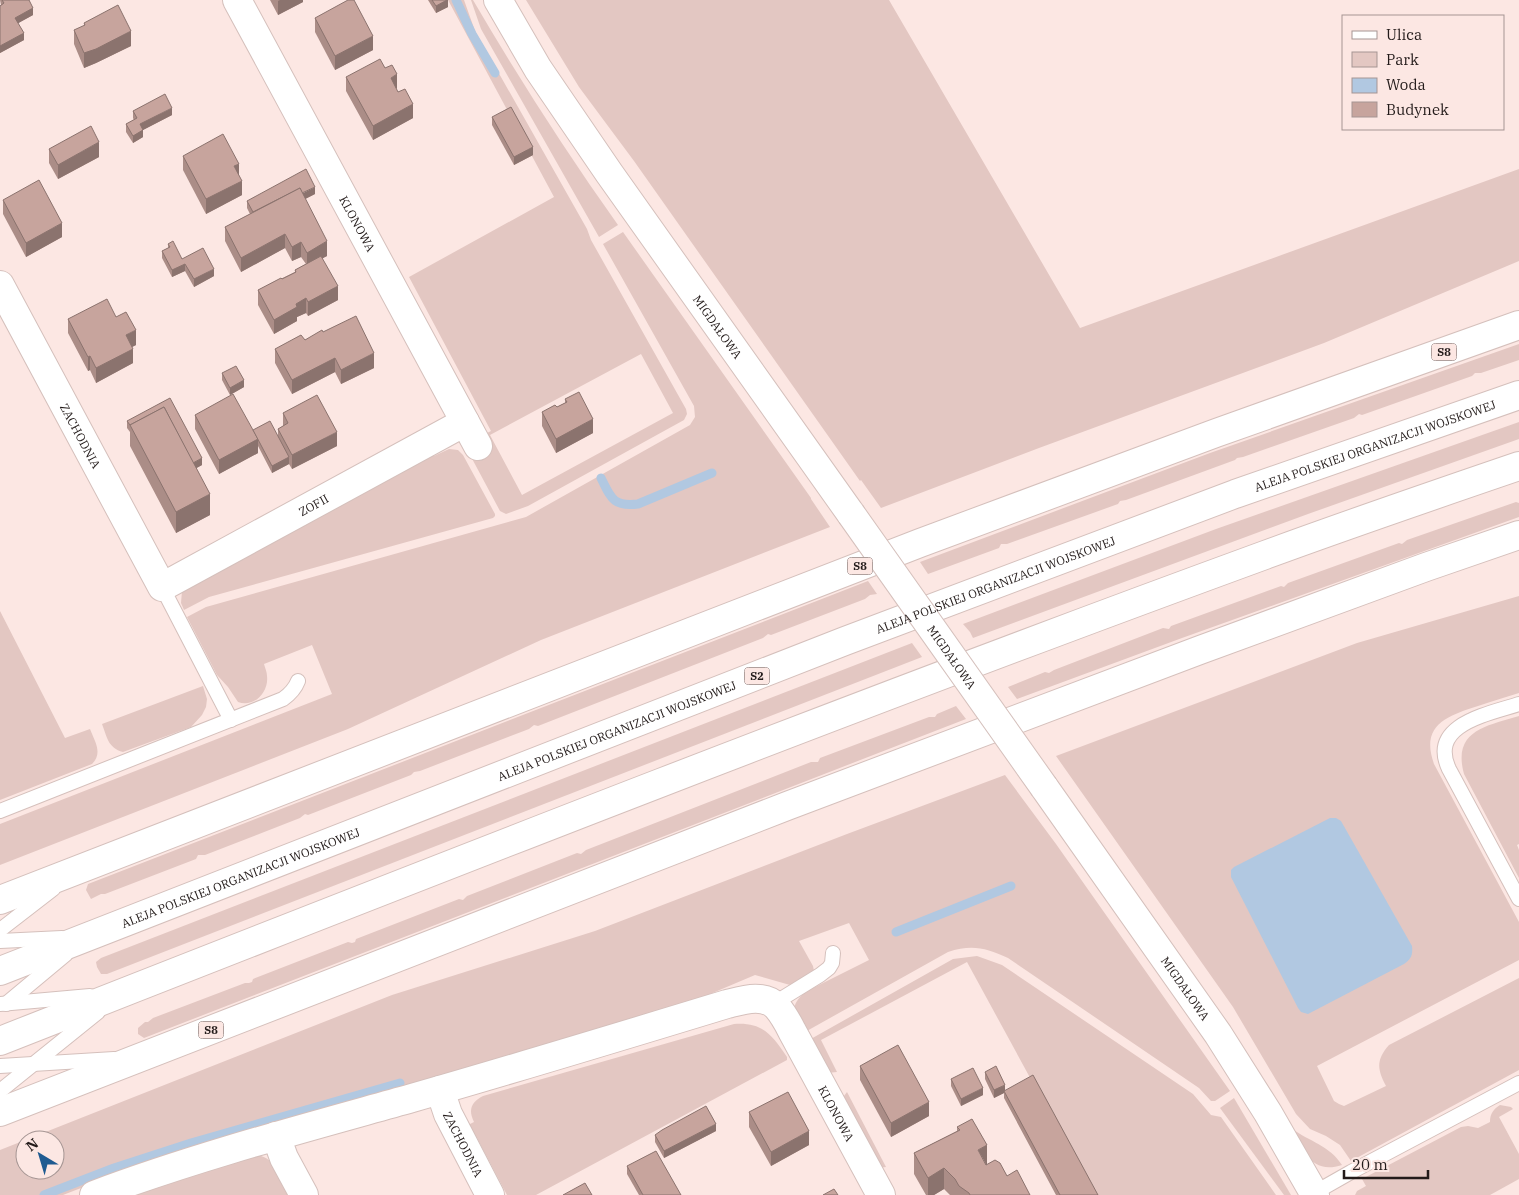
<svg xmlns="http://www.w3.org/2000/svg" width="1519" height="1195" font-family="'IBM Plex Serif',serif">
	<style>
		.green { fill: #e3c7c2; fill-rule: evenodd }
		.water { fill: #b1c8e1 }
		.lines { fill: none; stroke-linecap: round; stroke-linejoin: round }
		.stream { stroke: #b1c8e1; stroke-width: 9 }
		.lane-casing { stroke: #d5c0bc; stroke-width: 16 }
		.street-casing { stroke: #d5c0bc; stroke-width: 30 }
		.highway-casing { stroke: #d5c0bc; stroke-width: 30 }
		.lane { stroke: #fff; stroke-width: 14 }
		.street { stroke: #fff; stroke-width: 28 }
		.highway { stroke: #fff; stroke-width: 28 }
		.street-bridge-casing { stroke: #d5c0bc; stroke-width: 30; stroke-linecap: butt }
		.street-bridge { stroke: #fff; stroke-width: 28 }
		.wall { fill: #ab8d87 }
		.shaded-wall { fill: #8b736e }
		.building { fill: #c7a49d; stroke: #8b736e }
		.labels { text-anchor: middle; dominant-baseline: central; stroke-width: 5; stroke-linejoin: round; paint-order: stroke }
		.shield { fill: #fce7e3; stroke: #645856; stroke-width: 1 }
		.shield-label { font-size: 11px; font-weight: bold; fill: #231b1a }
		.street-label { font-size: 12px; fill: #231b1a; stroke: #fce7e3 }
	</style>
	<rect width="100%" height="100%" fill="#fce7e3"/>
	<g class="green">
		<path d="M448 0H464L475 31 587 229 591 240 686 409 687 414 684 420 528 506 506 514 500 511 469 453 483 435 491 431 409 277 554 197ZM641 354 673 413 522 495 490 435Z"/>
		<path d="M471 0H473C518 77 566 152 618 225L599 237 481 29Z"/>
		<polygon points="526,0 889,0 1080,328 1519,169 1519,261 1324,343 1039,448 881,508 861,480 860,481 634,161 579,87"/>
		<path d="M623 232 811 498V499L830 527 541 640 348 729 0 865V824L332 694 312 645 264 664C265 668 267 672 267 676 269 692 254 708 238 702L228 687 217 675 187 617 206 607 526 517 690 425 695 417 694 406 603 244Z"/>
		<polygon points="1519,344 1519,360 1481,373 1475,373 1472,376 1362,415 1359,414 1354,418 1243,457 1237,458 1235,460 1126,500 1120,501 1118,504 1007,544 1001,544 999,548 928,574 920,562 1210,453"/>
		<polygon points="1519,422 1519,439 1308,514 973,638 970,632 963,624 1216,529"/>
		<polygon points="449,449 458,450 463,455 495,514 495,516 493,518 209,597 184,610 181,603 182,591 430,451 434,456"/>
		<polygon points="1516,502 1519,503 1519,517 1182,638 1017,699 1008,687 1045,672 1049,673 1054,670 1163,628 1169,629 1171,626 1281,586 1284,587 1288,583 1399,543 1402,544 1407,540"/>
		<polygon points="868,581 877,594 870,595 865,599 771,635 768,634 763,638 538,726 534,725 529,729 420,771 414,772 411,775 308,815 305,814 300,818 205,855 198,855 196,859 105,894 101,894 91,899 86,890 88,884"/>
		<path d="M1519 596V693C1505 697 1491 702 1478 706 1447 716 1420 725 1434 764L1519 922V960L1317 1066 1334 1101 1339 1104 1344 1106 1386 1086C1377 1069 1376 1060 1389 1045L1519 978V1070L1351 1161 1340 1145 1326 1136 1310 1129 1296 1114 1233 1007 1056 756 1357 643Z"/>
		<path d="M0 611 65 738 90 729C95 742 103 753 92 764L0 800Z"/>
		<polygon points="912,643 922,657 107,974 101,974 97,967 96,962 101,958"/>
		<path d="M203 686 207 699 206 707 202 715 191 727 123 752C108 748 107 737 102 724Z"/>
		<polygon points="956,706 966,719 144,1038 138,1034 138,1028 145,1022 148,1022 153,1018 245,983 249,983 252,982 253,979 348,942 352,943 355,942 356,939 459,899 463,900 467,896 577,853 581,854 586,850 811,762 818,762 820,758 929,717 935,717 937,714"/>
		<path d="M1519 716V844L1517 845 1519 850V878L1464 774C1452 730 1487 726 1519 716Z"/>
		<path d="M1005 775 1056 844 1230 1091 1215 1101H1211L1199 1088 1008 958C986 948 972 944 948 952L805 1032C795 1013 787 1009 805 992L869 960 849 923 799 941 813 966 814 971 790 985 755 975 670 1011 112 1176 63 1195H0V1150L392 995 595 931 847 834ZM25 1140H55V1170H25Z"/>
		<polygon points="977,956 1002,965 1193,1094 1211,1115 1221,1117 1276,1195 1094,1195 967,962 821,1040 837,1072 827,1073 809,1040 953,959"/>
		<path d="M734 1024C763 1022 772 1035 787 1057V1060L536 1195H507L477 1138 473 1139 466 1126 474 1122C468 1110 471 1102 483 1096Z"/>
		<polygon points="847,1092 886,1167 878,1168 841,1100"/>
		<polygon points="1234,1098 1291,1195 1284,1195 1220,1108"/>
		<path d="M1500 1105 1511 1107 1513 1109 1499 1117 1519 1154V1179L1490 1195H1355L1357 1191 1366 1186 1362 1179 1461 1127 1468 1126 1478 1128 1490 1122C1490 1113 1494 1109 1500 1105Z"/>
		<path d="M1291 1128C1310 1142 1329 1145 1342 1165 1311 1175 1304 1150 1291 1128Z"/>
		<path d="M245 1156C250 1156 256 1155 261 1156 276 1160 284 1183 291 1195H122Z"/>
	</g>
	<path class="water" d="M1330 818H1336L1341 821 1412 946C1413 955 1411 959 1404 964L1308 1014 1301 1012 1298 1008 1231 877V870L1234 867Z"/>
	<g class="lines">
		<g class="stream">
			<polyline points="456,0 472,34 495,73"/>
			<path d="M601 478C611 498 613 507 638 504L712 473"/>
			<polyline points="896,932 1011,886"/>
			<polyline points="44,1195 114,1168 191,1143 400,1083"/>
		</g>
		<defs>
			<g id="lane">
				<polyline points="162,587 231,720"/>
				<path d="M1519 704C1489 714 1428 724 1449 769L1519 899"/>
				<path d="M0 811 283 699C290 694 295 689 298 681"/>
				<polyline points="0,930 53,889"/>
				<polyline points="0,941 62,938"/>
				<polyline points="0,1004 90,996"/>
				<polyline points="6,1004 66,954"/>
				<polyline points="773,1004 820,975 829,968 832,963 833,953"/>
				<polyline points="0,1066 114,1059"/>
				<polyline points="0,1091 98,1012"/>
				<polyline points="1314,1193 1351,1172 1519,1083"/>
			</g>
			<g id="street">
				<path id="s1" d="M237 0 478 446"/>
				<path id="s2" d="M498 0 538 69 609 173 851 514"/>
				<path id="s3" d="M0 285 162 587 465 422"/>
				<path id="s4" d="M1044 787 1218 1034 1268 1113 1315 1195"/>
				<path id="s5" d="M440 1090 448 1114 490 1195"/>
				<polyline points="276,1136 284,1158 304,1195"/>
				<path id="s6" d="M94 1195C198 1156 305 1128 412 1098 517 1068 622 1036 727 1004 743 1000 764 993 777 1007 783 1014 788 1023 792 1031L881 1195"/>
			</g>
			<g id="highway">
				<polyline points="0,900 920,543 1216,433 1519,325"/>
				<path id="s7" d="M0 971 845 641 1235 494 1519 395"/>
				<path d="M0 1041C420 876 841 710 1265 555 1349 524 1434 495 1519 466"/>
				<polyline points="0,1112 787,806 1200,650 1426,567 1519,535"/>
			</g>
		</defs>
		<use href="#lane" class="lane-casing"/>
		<use href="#street" class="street-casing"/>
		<use href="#highway" class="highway-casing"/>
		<use href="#lane" class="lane"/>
		<use href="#street" class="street"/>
		<use href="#highway" class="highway"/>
		<defs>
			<g id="street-bridge">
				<path id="s8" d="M851 514 1044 787"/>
			</g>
		</defs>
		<use href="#street-bridge" class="street-bridge-casing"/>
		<use href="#street-bridge" class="street-bridge"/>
	</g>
	<g class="wall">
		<polygon points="0,0 29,0 33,15 18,23 24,40 0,53 0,6 1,5"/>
		<polygon points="270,0 303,0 303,2 278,15"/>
		<polygon points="428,0 448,0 448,7 436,13"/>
		<polygon points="315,18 373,50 335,70 315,32"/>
		<polygon points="84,23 131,46 96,63 84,68 74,44 74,30 84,26"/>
		<polygon points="346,77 397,88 396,89 413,118 373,140 346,91"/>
		<polygon points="133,111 172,115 143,130 143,137 133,143 126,132 126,124 134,120 133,118"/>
		<polygon points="492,117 533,155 514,165 492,125"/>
		<polygon points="49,149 99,157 58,179 49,163"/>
		<polygon points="183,156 239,176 242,195 206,214 183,170"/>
		<polygon points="315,194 305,199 327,256 322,258 338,300 308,316 306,313 297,317 297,321 274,334 258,305 258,290 295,272 295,270 306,264 301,257 292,261 285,248 241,272 225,241 225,227 250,214 247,208 247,201"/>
		<polygon points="3,200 62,237 26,257 3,214"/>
		<polygon points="168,244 182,259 214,276 194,287 185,271 172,277 162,258 162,251 168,248"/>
		<polygon points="116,317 136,345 132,347 133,363 96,383 90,370 88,371 68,333 68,319"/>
		<polygon points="323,332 374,368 341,384 335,372 292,394 275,363 275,349 305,340"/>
		<polygon points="222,373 244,387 230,395 222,380"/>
		<polygon points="565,399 593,433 556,453 542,426 542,412 557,407 565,403"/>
		<polygon points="283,413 337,446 292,469 289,464 272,473 258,446 258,453 219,474 195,429 195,415 253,430 278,436 278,429 283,426"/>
		<polygon points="127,421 202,465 196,468 210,515 176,533 130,446 130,432 127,428"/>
		<polygon points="860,1066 929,1116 891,1137 860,1080"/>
		<polygon points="985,1072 1005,1090 1098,1195 1056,1195 1004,1098 1004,1093 994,1098 985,1079"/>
		<polygon points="951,1079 983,1095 961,1106 951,1086"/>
		<polygon points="749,1112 809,1145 771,1166 749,1127"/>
		<polygon points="957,1127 987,1165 1007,1176 1030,1195 950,1195 944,1189 934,1195 926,1195 914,1174 914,1153 957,1131"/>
		<polygon points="716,1131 664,1158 655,1142 655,1135"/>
		<polygon points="627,1166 681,1195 639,1195 627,1174"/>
	</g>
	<g class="shaded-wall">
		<polygon points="280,0 303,0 303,2 278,15 278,1"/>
		<polygon points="447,0 448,0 448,7 436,13 436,6"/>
		<polygon points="33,8 33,15 15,25 15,18"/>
		<polygon points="131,31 131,46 96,63 84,68 84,53"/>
		<polygon points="24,33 24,40 0,53 0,46"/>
		<polygon points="373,36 373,50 335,70 335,56"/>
		<polygon points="397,74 397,88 391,92 391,78"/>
		<polygon points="413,104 413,118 373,140 373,126"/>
		<polygon points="172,108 172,115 143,130 143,137 133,143 133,136 140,124"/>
		<polygon points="99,142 99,157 58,179 58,165"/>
		<polygon points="533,147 533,155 514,165 514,157"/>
		<polygon points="239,164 239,178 234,166"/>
		<polygon points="242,181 242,195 206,214 206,199"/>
		<polygon points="315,187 315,194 256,224 256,217"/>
		<polygon points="62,223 62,237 26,257 26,243"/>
		<polygon points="285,234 285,248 241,272 241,258"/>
		<polygon points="327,241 327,256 307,267 307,253"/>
		<polygon points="301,242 301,257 292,261 292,247"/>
		<polygon points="185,264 185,271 172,277 172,270"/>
		<polygon points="214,269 214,276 194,287 194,279"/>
		<polygon points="338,286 338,300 308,316 308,302"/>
		<polygon points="306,298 306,313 297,317 297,321 274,334 274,320 296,304"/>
		<polygon points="136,330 136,345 126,350 126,335"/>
		<polygon points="133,349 133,363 96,383 96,368"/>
		<polygon points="374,353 374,368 341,384 341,370"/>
		<polygon points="90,356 90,370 88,371 88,357"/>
		<polygon points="335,358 335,372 292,394 292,380"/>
		<polygon points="244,380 244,387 230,395 230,388"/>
		<polygon points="593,419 593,433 556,453 556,439"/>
		<polygon points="337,432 337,446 292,469 292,455"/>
		<polygon points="258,439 258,453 219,474 219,460"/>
		<polygon points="289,457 289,464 272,473 272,466"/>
		<polygon points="202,458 202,465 188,473 188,466"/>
		<polygon points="210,494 210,515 176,533 176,512"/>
		<polygon points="1005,1085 1005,1092 1004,1091 1004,1093 994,1098 994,1090"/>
		<polygon points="983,1088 983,1095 961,1106 961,1099"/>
		<polygon points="929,1102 929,1116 891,1137 891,1123"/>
		<polygon points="716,1124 716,1131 664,1158 664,1151"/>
		<polygon points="809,1131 809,1145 771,1166 771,1152"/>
		<polygon points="987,1145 987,1166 978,1150"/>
		<polygon points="944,1168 944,1189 934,1195 928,1195 928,1178"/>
	</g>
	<g class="building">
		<polygon points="2,0 29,0 33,8 15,18 24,33 0,46 0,6 4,3"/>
		<polygon points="348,0 354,0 373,36 335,56 315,18"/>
		<polygon points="432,0 447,0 436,6"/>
		<polygon points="118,5 131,31 96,49 84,53 74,30 85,25 84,23"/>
		<polygon points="380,59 385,68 392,65 397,74 391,78 398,92 405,89 413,104 373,126 346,77"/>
		<polygon points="165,94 172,108 140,124 143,130 133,136 126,124 137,118 133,111"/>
		<polygon points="511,107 533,147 514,157 492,117"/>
		<polygon points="91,126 99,142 58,165 49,149"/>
		<polygon points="223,134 239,164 234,166 242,181 206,199 183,156"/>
		<polygon points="306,169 315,187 302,193 300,188 253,212 247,201"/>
		<polygon points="39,180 62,223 26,243 3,200"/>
		<polygon points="300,188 327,241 307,253 301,242 292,247 285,234 241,258 225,227"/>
		<polygon points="173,241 182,259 203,248 214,269 194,279 185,264 172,270 162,251 170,247 168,244"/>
		<polygon points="321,256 338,286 308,302 306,298 296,304 297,307 274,320 258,290 281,278 282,279 296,272 295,270"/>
		<polygon points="107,299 116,317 126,312 136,330 126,335 133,349 96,368 90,356 88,357 68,319"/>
		<polygon points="356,316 374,353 341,370 335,358 292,380 275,349 301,335 305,340 322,330 323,332"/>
		<polygon points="236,366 244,380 230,388 222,373"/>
		<polygon points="579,392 593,419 556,439 542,412 555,405 557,407 567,402 565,399"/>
		<polygon points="233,394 258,439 219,460 195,415"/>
		<polygon points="317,395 337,432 292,455 278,429 288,423 283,413"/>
		<polygon points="170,398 202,458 193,463 164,407 130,425 127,421"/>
		<polygon points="164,407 210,494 176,512 130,425"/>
		<polygon points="270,421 289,457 272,466 253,430"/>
		<polygon points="898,1045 929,1102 891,1123 860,1066"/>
		<polygon points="996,1066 1005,1085 994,1090 985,1072"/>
		<polygon points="973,1068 983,1088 961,1099 951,1079"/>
		<polygon points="1033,1075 1098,1195 1060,1195 1004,1091"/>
		<polygon points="788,1092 809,1131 771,1152 749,1112"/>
		<polygon points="706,1106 716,1124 664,1151 655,1135 662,1130"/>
		<polygon points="972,1119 987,1145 978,1150 986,1165 995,1160 1000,1163 1007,1176 1017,1170 1030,1195 970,1195 969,1193 959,1186 955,1179 944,1168 928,1178 914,1153 960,1130 957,1127"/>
		<polygon points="656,1151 681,1195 643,1195 627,1166"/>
		<polygon points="585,1183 592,1195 563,1195"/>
		<polygon points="834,1189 838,1195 823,1195"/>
	</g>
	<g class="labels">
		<g class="shield">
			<rect x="1431.5" y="343.5" width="25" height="17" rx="4"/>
			<rect x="847.5" y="557.5" width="25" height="17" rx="4"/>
			<rect x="744.5" y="667.5" width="25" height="17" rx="4"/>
			<rect x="198.5" y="1021.5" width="25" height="17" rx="4"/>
		</g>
		<g class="shield-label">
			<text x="1444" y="352">S8</text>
			<text x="860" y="566">S8</text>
			<text x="757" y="676">S2</text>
			<text x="211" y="1030">S8</text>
		</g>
		<g class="street-label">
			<text stroke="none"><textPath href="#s1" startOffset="254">KLONOWA</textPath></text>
			<text stroke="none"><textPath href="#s2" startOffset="394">MIGDAŁOWA</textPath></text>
			<text stroke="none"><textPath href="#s3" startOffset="171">ZACHODNIA</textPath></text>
			<text stroke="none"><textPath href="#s7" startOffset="1472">ALEJA POLSKIEJ ORGANIZACJI WOJSKOWEJ</textPath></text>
			<text stroke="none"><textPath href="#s3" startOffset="515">ZOFII</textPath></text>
			<text stroke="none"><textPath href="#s7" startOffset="1068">ALEJA POLSKIEJ ORGANIZACJI WOJSKOWEJ</textPath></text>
			<text stroke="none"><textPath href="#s8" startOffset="175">MIGDAŁOWA</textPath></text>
			<text stroke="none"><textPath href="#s7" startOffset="662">ALEJA POLSKIEJ ORGANIZACJI WOJSKOWEJ</textPath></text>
			<text stroke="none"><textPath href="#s7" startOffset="258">ALEJA POLSKIEJ ORGANIZACJI WOJSKOWEJ</textPath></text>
			<text stroke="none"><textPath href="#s4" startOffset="246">MIGDAŁOWA</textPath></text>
			<text stroke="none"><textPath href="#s6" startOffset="836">KLONOWA</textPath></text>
			<text stroke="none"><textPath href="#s5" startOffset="59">ZACHODNIA</textPath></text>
		</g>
	</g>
	<rect x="1342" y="15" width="162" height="115" fill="#fce7e3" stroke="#a59593"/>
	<rect x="1352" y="31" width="25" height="8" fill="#ffffff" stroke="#a59593"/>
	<text x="1386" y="40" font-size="15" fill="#231b1a">Ulica</text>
	<rect x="1352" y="52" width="25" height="15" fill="#e3c7c2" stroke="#a59593"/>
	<text x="1386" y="65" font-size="15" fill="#231b1a">Park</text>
	<rect x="1352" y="78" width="25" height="15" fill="#b1c8e1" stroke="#a59593"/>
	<text x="1386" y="90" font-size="15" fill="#231b1a">Woda</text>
	<rect x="1352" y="102" width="25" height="15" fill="#c7a49d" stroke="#a59593"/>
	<text x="1386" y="115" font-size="15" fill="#231b1a">Budynek</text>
	<g transform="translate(40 1155) rotate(322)"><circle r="24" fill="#fce7e3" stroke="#a59593"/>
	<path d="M0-4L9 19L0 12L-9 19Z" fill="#1f5b91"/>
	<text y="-8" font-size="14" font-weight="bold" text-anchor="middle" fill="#231b1a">N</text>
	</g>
	<path d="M1344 1170v8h84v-8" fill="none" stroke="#231b1a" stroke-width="2.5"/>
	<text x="1352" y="1170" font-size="15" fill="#231b1a" stroke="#fce7e3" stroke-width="4" paint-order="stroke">20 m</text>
</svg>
